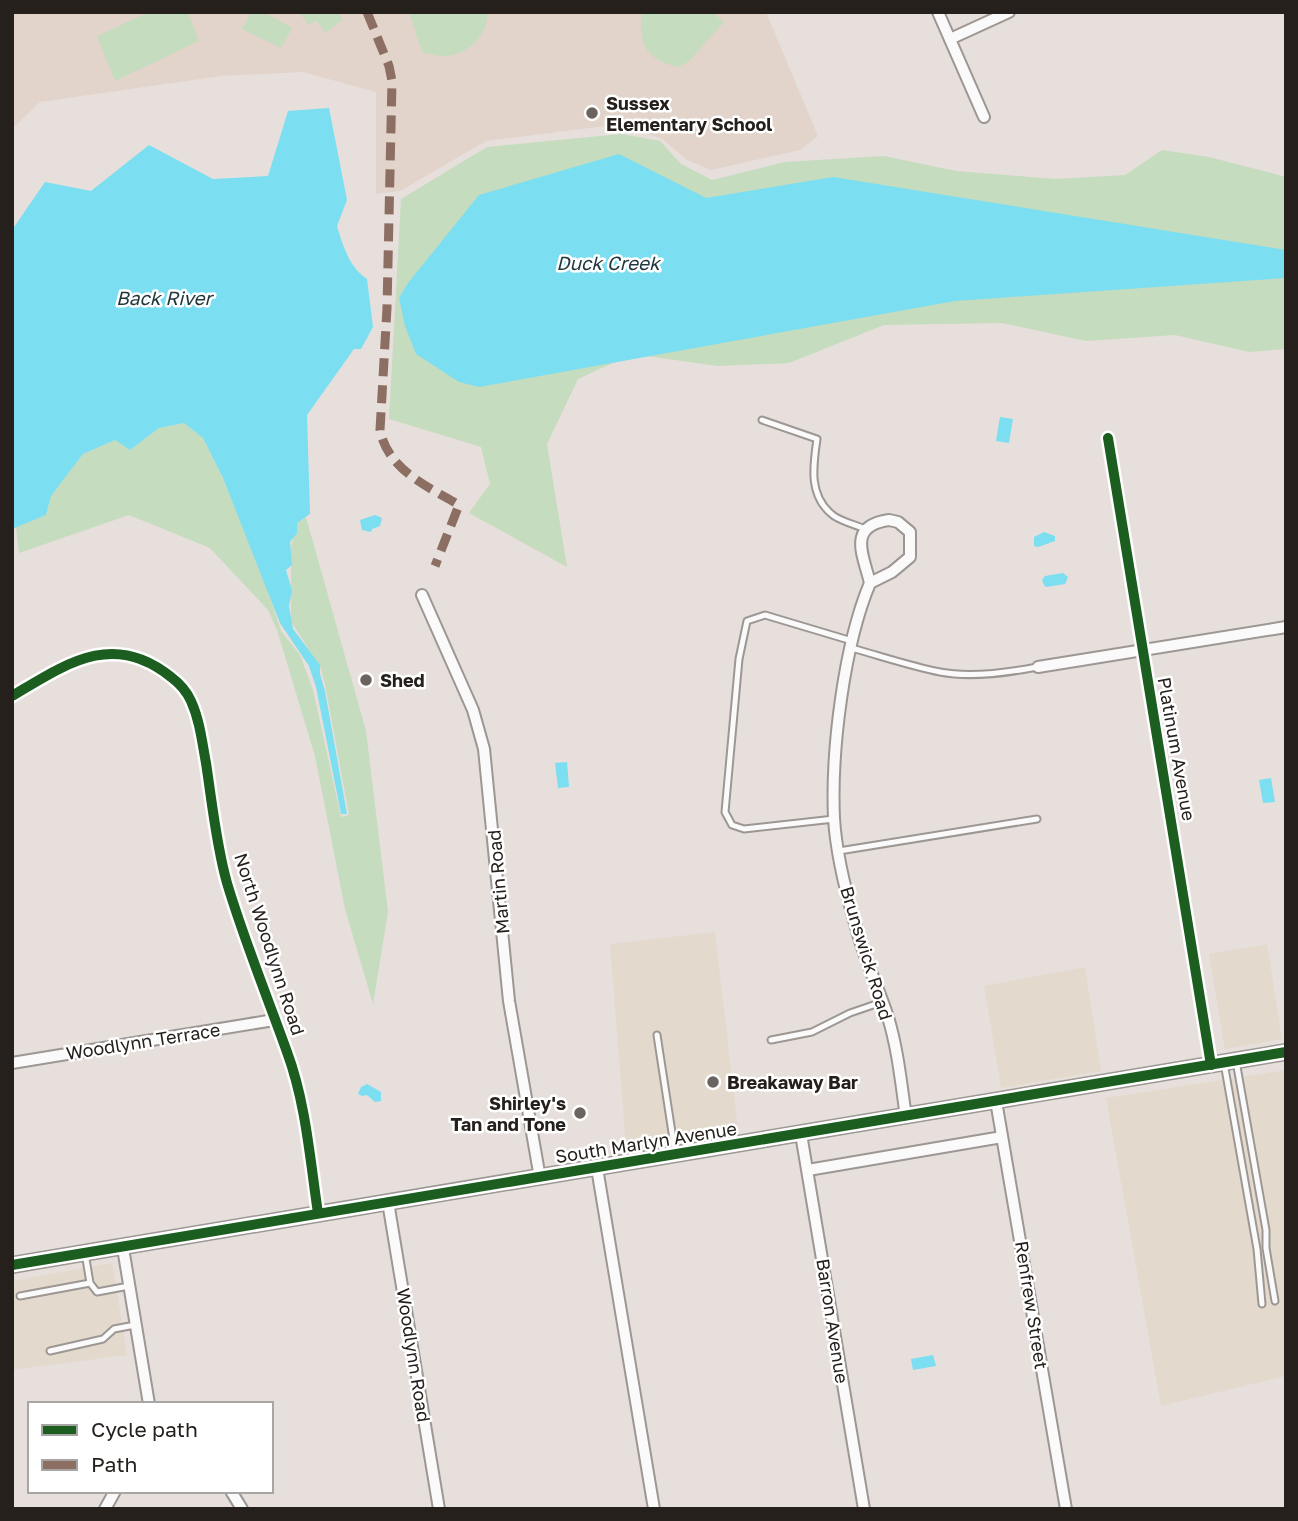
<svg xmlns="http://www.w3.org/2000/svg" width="1298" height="1521" font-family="'Golos Text',sans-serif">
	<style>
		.commercial { fill: #e3dacd }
		.education { fill: #e2d4ca }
		.green { fill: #c5dcbe }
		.water { fill: #7bdef1 }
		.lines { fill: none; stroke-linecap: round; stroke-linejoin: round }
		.service-casing { stroke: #9d9794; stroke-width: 9 }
		.minor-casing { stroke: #9d9794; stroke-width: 14 }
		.tertiary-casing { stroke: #9d9794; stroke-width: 18 }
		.service { stroke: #fbfafa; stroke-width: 5 }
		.minor { stroke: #fbfafa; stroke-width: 10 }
		.tertiary { stroke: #fbfafa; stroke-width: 14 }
		.quiet { stroke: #8d6e63; stroke-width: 9; stroke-dasharray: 18 9; stroke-linecap: butt }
		.cycleway-casing { stroke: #fff; stroke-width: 15 }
		.cycleway { stroke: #1b5e20; stroke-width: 10 }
		.poi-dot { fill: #6a6360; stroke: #fff; stroke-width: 2.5 }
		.labels { text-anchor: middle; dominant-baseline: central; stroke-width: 5; stroke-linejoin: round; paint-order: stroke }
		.poi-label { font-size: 18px; font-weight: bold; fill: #26201d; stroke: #fff; text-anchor: start }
		.street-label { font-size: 18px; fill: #26201d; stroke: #fff }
		.water-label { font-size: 19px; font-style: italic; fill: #1f373d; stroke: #fff }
	</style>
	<rect width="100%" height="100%" fill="#e7dfdb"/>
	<g class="commercial">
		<polygon points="715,932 738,1129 626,1147 610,944"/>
		<polygon points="1267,944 1282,1039 1225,1049 1209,954"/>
		<polygon points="1085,967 1101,1071 1001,1088 984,986"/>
		<polygon points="1286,1070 1286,1376 1161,1406 1106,1098"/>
		<polygon points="112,1263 127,1355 12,1370 12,1281"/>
	</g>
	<polygon class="education" points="12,12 766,12 818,136 800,150 711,170 687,160 661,138 613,125 486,141 400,191 376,194 376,92 303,72 221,76 40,102 12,129"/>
	<g class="green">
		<polygon points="149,12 188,12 199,41 115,81 97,36"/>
		<polygon points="251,12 264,12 292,28 281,48 242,29"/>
		<polygon points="299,12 338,12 343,19 325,33 317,21 308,24"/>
		<path d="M409 12H487C489 35 467 55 445 56 438 57 429 53 422 52Z"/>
		<path d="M642 12H712L724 22 688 62 678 67C646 60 638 44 642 12Z"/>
		<polygon points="621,134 660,141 681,164 712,180 785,162 884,156 956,171 1055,179 1125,175 1162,150 1209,157 1286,177 1286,349 1249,352 1175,335 1086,341 1002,323 884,325 789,363 718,366 632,354 578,379 547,444 567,567 469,513 490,484 481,447 389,419 401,199 487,147"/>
		<polygon points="184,423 203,438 223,478 266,585 281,631 300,655 313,690 341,817 349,815 325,684 321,669 291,621 291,546 297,523 306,517 366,731 388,912 373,1004 345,909 315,756 277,630 268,610 210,548 129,515 19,553 16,527 46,515 51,496 83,454 115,440 130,450 159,428"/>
	</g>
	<g class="water">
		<path d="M329 108 347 200 337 226C343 246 349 267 367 279L373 327 361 349H354L307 415 310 514 297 523V533L290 542 292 565 286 570 292 590 289 606 293 629 320 665V674L325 691 347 814H341L316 687 309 666 280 623 223 478 203 438 184 423 159 428 130 450 115 440 83 454 51 496 46 515 12 529V230L45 182 91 191 149 145 213 179 268 176 288 111Z"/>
		<polygon points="619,154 706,198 833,177 1286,250 1286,278 955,301 479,387 459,382 416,354 405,326 399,298 408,283 479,195"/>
		<polygon points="1000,417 1013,419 1009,443 996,441"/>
		<polygon points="375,515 382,518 380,526 372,529 371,532 362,530 360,520"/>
		<polygon points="1044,532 1055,536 1055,541 1038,547 1034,546 1034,537"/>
		<polygon points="1063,573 1068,577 1065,584 1046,587 1044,585 1042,580 1045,576"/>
		<polygon points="567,762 569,787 558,788 555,763"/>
		<polygon points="1271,778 1275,802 1263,803 1259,780"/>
		<polygon points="367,1084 381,1092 381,1101 375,1102 367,1095 362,1096 358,1094 361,1087"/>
		<polygon points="933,1355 936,1366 913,1370 911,1359"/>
	</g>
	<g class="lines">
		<defs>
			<g id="service">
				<path d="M762 420 817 439C813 466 808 497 834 516 843 522 856 525 865 529"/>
				<path d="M851 648C881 656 910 666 940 672 971 678 1006 673 1037 667"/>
				<polyline points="834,819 744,829 732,825 725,812 739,659 747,621 765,615 852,641"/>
				<polyline points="839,851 1037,819"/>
				<polyline points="657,1035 675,1152"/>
				<polyline points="771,1040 812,1032 850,1013 882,1002"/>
				<polyline points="1236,1061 1266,1230 1266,1248 1275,1301"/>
				<polyline points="1224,1063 1257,1249 1262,1304"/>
				<polyline points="85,1253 90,1283 97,1292 129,1286"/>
				<polyline points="20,1296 90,1283"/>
				<polyline points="50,1351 103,1339 114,1329 135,1325"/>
			</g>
			<g id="minor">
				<polyline points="938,12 984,117"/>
				<polyline points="950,39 1009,12"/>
				<polyline points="1108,438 1211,1065"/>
				<path d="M889 520 898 522 910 532V557L892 572 870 583C863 554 847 526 889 520Z"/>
				<path d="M870 583C844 645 831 750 834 818 836 854 846 893 856 927 864 958 878 987 888 1017 898 1050 901 1083 906 1117"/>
				<polyline points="422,595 473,710 484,749 509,1001 540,1178"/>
				<polyline points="1038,667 1286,627"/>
				<path d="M12 696C66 664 113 630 171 677 179 683 187 692 191 701 200 721 202 742 206 763 212 802 216 844 227 883 244 940 267 996 287 1052 306 1103 310 1160 318 1213"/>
				<polyline points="12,1063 274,1020"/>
				<polyline points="996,1101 1066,1509"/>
				<polyline points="801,1134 864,1509"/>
				<polyline points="597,1168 654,1509"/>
				<polyline points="808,1170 1002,1137"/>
				<polyline points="388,1202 439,1509"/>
				<polyline points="123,1248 149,1404"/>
				<polyline points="231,1491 242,1509"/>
				<polyline points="105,1509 115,1491"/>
			</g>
			<polyline id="tertiary" points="12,1265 1286,1052"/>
		</defs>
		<use href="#service" class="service-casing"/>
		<use href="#minor" class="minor-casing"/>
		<use href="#tertiary" class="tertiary-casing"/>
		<use href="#service" class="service"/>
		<use href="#minor" class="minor"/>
		<use href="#tertiary" class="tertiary"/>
		<path class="quiet" d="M367 12 389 66 392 81 387 308 380 430C388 470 427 486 459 505L435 566"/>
		<defs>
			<g id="cycleway">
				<polyline points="1108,438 1211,1065"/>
				<path d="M12 696C66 664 113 630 171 677 179 683 187 692 191 701 200 721 202 742 206 763 212 802 216 844 227 883 244 940 267 996 287 1052 306 1103 310 1160 318 1213"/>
				<polyline points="12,1265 1286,1052"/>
			</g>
		</defs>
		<use href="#cycleway" class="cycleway-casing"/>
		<use href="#cycleway" class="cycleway"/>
	</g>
	<g class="poi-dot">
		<circle cx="592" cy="113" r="7"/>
		<circle cx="366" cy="680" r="7"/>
		<circle cx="713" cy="1082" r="7"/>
		<circle cx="580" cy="1113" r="7"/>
	</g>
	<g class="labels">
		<g class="poi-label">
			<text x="606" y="103">Sussex<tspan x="606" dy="21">Elementary School</tspan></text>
			<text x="380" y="680">Shed</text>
			<text x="727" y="1082">Breakaway Bar</text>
			<text x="566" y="1103" text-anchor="end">Shirley's<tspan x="566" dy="21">Tan and Tone</tspan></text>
		</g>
		<g class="street-label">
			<text transform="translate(1177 749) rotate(80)">Platinum Avenue</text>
			<text transform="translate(498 882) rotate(-95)">Martin Road</text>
			<text transform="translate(270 944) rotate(72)">North Woodlynn Road</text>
			<text transform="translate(867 953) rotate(73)">Brunswick Road</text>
			<text transform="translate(143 1041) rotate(-9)">Woodlynn Terrace</text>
			<text transform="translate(646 1142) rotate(-9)">South Marlyn Avenue</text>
			<text transform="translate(1032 1305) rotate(81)">Renfrew Street</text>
			<text transform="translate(833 1321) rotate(81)">Barron Avenue</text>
			<text transform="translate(414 1355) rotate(81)">Woodlynn Road</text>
		</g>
		<g class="water-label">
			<text x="608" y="262">Duck Creek</text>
			<text x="164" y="297">Back River</text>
		</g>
	</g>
	<rect width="1298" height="1521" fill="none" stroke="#26201d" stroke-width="28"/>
	<rect x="28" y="1402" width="245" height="91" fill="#ffffff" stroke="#a8a6a5" stroke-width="2"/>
	<rect x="42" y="1425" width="35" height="10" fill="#1b5e20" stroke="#a8a6a5" stroke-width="2"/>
	<text x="91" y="1437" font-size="21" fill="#26201d">Cycle path</text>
	<rect x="42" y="1460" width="35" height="10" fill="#8d6e63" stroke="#a8a6a5" stroke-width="2"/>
	<text x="91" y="1472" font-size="21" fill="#26201d">Path</text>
</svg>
